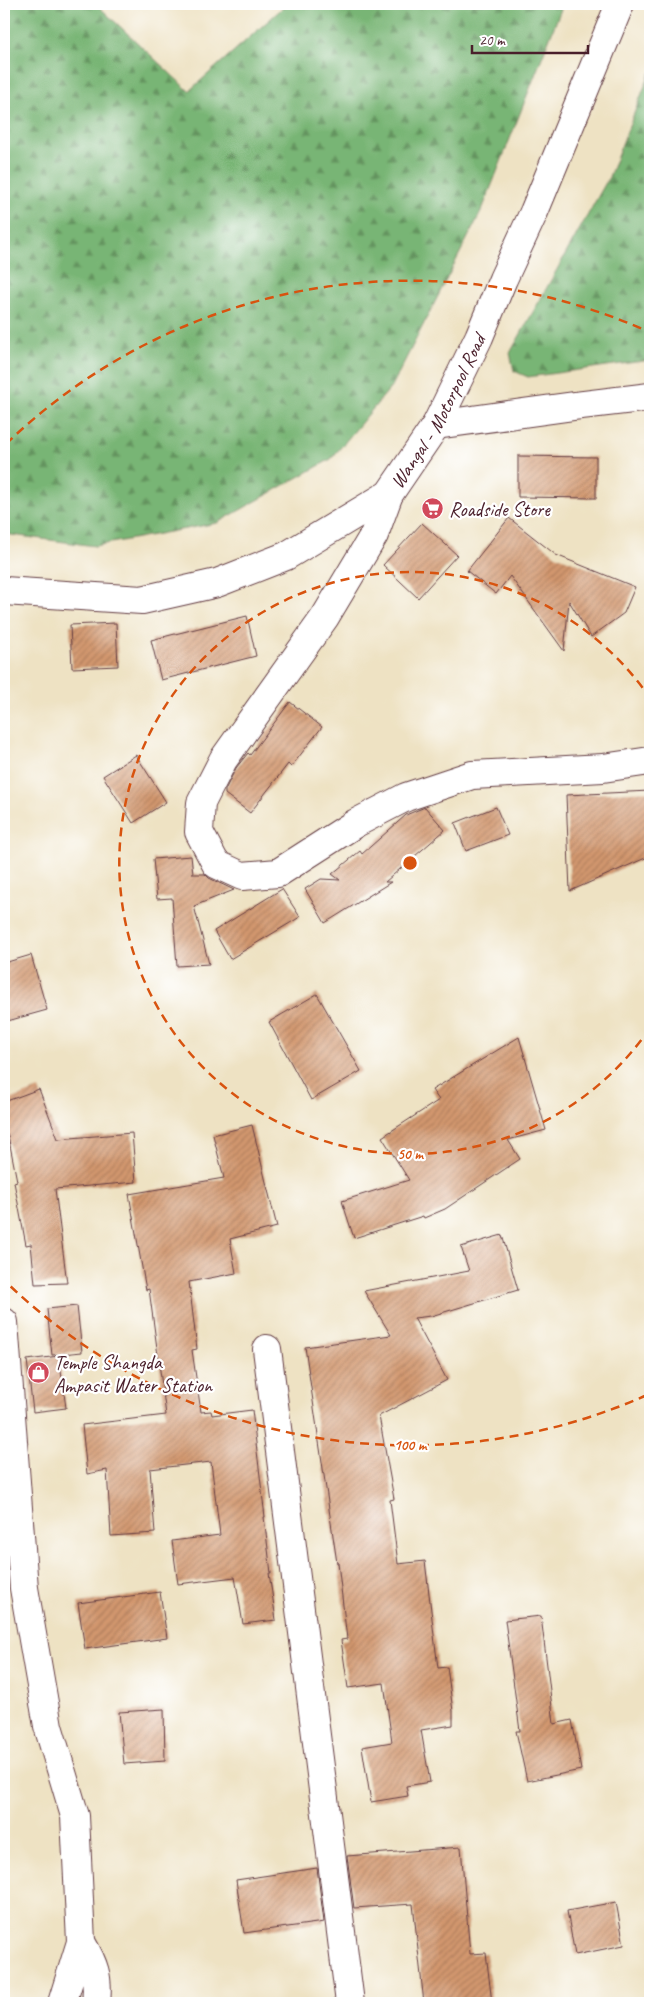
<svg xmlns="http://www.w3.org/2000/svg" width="654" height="2007" font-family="Caveat,sans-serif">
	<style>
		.forest { fill: url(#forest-firs); stroke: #616a50 }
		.building { fill: url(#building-hatch) }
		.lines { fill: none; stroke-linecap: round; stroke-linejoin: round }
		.minor-casing { stroke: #633c42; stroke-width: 30 }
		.minor { stroke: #fff; stroke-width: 28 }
		.ring { fill: none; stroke: #d8530f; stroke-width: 2.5; stroke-dasharray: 9 6 }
		.labels { text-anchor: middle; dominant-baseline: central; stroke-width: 4.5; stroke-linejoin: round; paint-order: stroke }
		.street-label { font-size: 20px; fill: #4a1f2b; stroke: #fff }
		.poi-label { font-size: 20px; fill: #4a1f2b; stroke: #fff; text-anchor: start }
		.centre { fill: #d8530f; stroke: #fff; stroke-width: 2.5 }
		.ring-label { font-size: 15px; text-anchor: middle; font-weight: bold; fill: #d8530f; stroke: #fff; stroke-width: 4.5; stroke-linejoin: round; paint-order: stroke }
	</style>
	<defs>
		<pattern id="forest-firs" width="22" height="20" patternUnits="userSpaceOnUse" patternTransform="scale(1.25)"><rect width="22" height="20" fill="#78b574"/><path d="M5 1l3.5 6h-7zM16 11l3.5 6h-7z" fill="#64935f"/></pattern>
		<pattern id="building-hatch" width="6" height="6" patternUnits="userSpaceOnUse" patternTransform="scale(1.25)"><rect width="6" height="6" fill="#d2976e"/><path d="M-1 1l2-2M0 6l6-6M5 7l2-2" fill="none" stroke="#ac7b5b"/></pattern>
	</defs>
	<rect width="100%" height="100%" fill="#fff"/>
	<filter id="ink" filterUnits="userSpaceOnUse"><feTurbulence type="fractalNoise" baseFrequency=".02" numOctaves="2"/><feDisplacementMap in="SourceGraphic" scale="10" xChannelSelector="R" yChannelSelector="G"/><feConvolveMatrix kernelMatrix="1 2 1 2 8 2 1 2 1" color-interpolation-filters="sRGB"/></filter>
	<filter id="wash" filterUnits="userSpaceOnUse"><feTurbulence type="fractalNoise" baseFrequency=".0096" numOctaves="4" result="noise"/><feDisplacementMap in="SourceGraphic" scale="20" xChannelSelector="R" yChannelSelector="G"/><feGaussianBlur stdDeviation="1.12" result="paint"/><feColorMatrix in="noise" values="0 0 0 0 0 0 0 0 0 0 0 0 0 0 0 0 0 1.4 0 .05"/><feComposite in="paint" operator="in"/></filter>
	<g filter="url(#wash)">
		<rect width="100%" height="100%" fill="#eee2c3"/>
		<g class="forest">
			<polygon points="4,4 96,4 189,91 287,4 563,4 482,210 392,386 331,459 217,523 95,546 4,534"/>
			<polygon points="650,73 650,360 528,377 514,371 510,353 609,177"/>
		</g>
		<g id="blocks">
			<g class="building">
				<polygon points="518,456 596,457 596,498 518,497"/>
				<polygon points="509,518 556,555 635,587 624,613 591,637 569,601 564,651 510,576 496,594 467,571"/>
				<polygon points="422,523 457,555 418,598 383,565"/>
				<polygon points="247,616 256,656 161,680 151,640"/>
				<polygon points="116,623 118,666 72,668 70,625"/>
				<polygon points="290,702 322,727 291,767 288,764 250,813 225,794 225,790 236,768 248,753 250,755"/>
				<polygon points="136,755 166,802 133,823 103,776"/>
				<polygon points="650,791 650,856 570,891 566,795"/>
				<polygon points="425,807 445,830 385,882 391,882 325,923 305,889 321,879 340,880 332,874 360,851 362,854 406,815"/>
				<polygon points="496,807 508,835 466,851 455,823"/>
				<polygon points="191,856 193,874 205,874 209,878 234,890 194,906 209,964 177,966 172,898 157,899 153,859"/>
				<polygon points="282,889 300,917 230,959 214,931"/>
				<polygon points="31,955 47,1010 4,1022 4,963"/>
				<polygon points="317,994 361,1071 311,1100 269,1022"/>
				<polygon points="519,1037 546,1130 508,1140 520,1159 445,1209 424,1218 423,1216 354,1238 342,1201 409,1180 382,1137 439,1100 432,1090"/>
				<polygon points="39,1089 58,1139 132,1133 136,1182 55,1189 67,1283 35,1284 31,1244 26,1245 14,1182 17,1181 9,1140 4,1127 4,1102"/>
				<polygon points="252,1125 277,1227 230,1239 236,1273 189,1282 197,1349 192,1350 201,1412 211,1411 212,1415 252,1410 265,1517 264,1517 271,1573 269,1573 276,1620 243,1624 235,1577 178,1584 172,1541 220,1535 211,1462 150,1469 155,1533 111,1536 107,1470 87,1474 82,1425 166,1415 149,1289 146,1290 129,1194 224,1178 213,1135"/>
				<polygon points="502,1235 518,1290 431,1316 414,1318 447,1380 379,1416 394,1499 390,1500 398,1564 425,1561 438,1668 447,1667 453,1711 453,1725 421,1730 430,1782 406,1786 408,1796 371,1802 362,1747 392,1742 384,1683 348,1688 341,1640 347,1639 338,1563 337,1563 305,1347 391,1335 364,1291 469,1271 461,1247"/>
				<polygon points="77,1306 82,1352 52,1355 47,1309"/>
				<polygon points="59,1356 66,1408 33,1412 27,1360"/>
				<polygon points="160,1592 167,1638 85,1649 78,1603"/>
				<polygon points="541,1616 554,1724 572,1720 581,1770 527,1781 516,1731 520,1731 505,1620"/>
				<polygon points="164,1709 165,1761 124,1764 119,1712"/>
				<polygon points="461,1847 470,1954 486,1953 492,2003 424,2003 413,1904 354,1908 347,1856"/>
				<polygon points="317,1868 324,1922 244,1933 236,1880"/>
				<polygon points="616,1902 624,1945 575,1955 567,1911"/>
			</g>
		</g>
	</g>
	<g filter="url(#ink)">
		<use href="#blocks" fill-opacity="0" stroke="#633c42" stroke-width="1"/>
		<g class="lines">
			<defs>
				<g id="minor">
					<polyline points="436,425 574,406 650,397"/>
					<polyline points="389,494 374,535 325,617 223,760 201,803 199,832 216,864 242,876 278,873 356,823 406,797 472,775 603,768 650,761"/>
					<path id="s1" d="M4 591 142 600 217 583 286 556 389 494 436 425 479 337 503 279 534 212 620 4"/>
					<polyline points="4,1322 24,1588 48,1726 75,1816 81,1942 62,2003"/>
					<polyline points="267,1349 350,2003"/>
					<path d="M81 1942C94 1964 99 1977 96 2003"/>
				</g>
			</defs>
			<use href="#minor" class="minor-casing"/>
			<use href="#minor" class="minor"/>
		</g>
	</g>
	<g class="ring">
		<path d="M650 1028A291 291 0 1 1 650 698"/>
		<path d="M647 1395A582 582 0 0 1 6 1282M6 444A582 582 0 0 1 647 331"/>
	</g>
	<defs>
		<symbol id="supermarket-disc" viewBox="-11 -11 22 22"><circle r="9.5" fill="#d1495b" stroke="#fff"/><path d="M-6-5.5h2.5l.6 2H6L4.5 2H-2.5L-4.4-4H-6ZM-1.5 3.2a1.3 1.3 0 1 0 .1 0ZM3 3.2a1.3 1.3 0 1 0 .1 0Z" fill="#fff"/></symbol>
		<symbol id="shop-disc" viewBox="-11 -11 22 22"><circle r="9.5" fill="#d1495b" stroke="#fff"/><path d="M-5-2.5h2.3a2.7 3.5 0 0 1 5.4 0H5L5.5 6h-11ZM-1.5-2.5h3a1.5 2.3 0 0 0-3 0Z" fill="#fff"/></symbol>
	</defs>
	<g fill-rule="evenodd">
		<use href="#supermarket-disc" x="420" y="496" width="25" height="25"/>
		<use href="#shop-disc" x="26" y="1360" width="25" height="25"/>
	</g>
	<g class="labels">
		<g class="street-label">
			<text stroke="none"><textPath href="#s1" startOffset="506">Wangal - Motorpool Road</textPath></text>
		</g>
		<g class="poi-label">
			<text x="449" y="509">Roadside Store</text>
			<text x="54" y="1362">Temple Shangda<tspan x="54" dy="23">Ampasit Water Station</tspan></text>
		</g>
	</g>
	<circle cx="410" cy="863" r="8" class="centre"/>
	<g class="ring-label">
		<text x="410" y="1159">50 m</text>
		<text x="410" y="1450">100 m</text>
	</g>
	<rect width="654" height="2007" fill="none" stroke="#fff" stroke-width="20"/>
	<path d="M472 45v8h116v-8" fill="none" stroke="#4a1f2b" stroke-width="2.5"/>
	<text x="479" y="45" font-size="15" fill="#4a1f2b" stroke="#ffffff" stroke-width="4" paint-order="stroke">20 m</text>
</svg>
